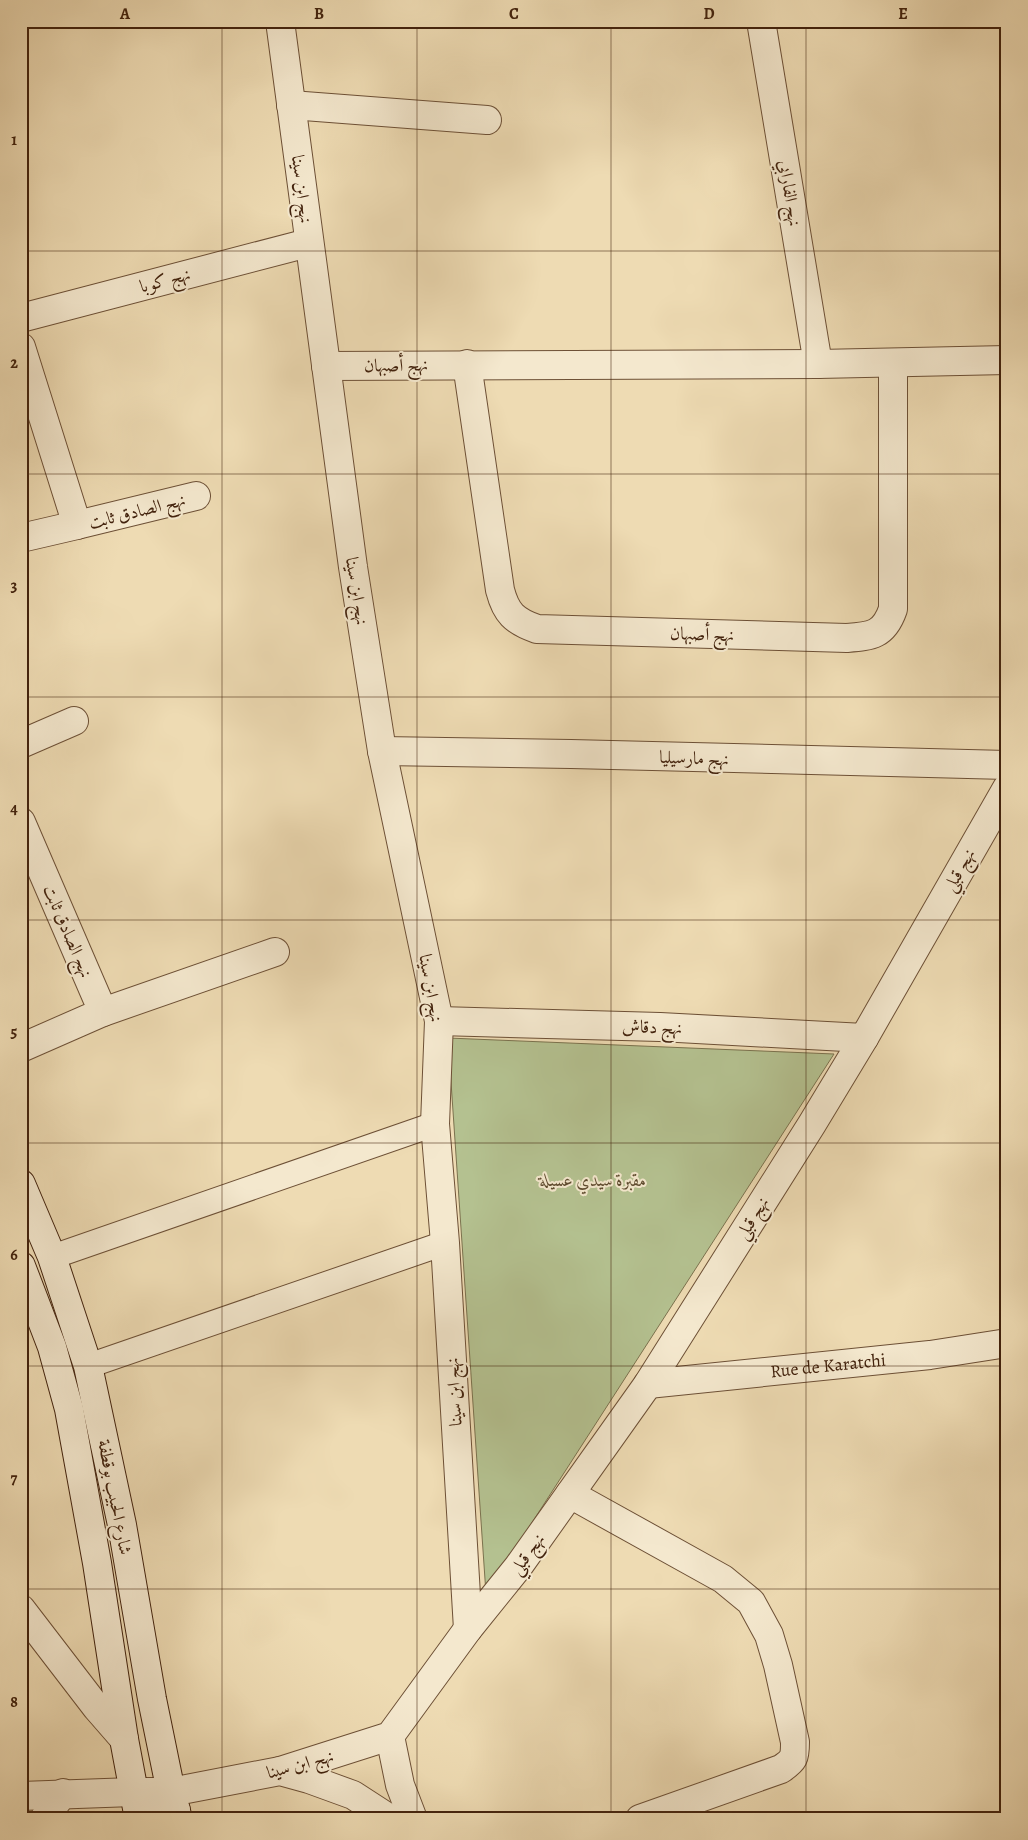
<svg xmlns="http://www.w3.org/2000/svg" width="1028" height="1840" font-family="Alegreya,Amiri,serif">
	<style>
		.green { fill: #b4c190; stroke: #7b724e }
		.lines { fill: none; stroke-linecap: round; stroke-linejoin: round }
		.pedestrian-casing { stroke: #6d5036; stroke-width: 26 }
		.minor-casing { stroke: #6d5036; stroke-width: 30 }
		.tertiary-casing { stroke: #6d5036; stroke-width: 30 }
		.secondary-casing { stroke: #42220d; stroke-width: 30 }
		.pedestrian { stroke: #f4e8ce; stroke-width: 24 }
		.minor { stroke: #f4e8ce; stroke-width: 28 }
		.tertiary { stroke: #f4e8ce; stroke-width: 28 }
		.secondary { stroke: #f4e8ce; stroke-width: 28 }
		.grid { fill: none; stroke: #42220d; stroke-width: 1; stroke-opacity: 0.55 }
		.labels { text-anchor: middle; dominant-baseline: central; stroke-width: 4; stroke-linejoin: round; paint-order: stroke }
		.street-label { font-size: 18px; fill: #42220d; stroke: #f4e8ce }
		.park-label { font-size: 18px; font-style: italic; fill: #5e4a2e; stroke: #f4e8ce }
		.neatline { fill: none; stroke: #42220d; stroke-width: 2 }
		.grid-label { font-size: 16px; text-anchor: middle; font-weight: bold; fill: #42220d }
	</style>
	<rect width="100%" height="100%" fill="#eedbb3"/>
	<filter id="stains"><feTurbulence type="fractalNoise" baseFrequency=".004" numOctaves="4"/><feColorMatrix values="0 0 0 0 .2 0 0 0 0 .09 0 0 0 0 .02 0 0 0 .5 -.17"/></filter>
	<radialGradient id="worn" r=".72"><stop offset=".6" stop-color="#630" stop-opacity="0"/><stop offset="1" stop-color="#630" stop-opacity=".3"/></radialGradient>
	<polygon class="green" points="448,1038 834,1054 486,1594"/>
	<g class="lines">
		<defs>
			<g id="pedestrian">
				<polyline points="52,1257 435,1124"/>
				<polyline points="88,1366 445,1243"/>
			</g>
			<g id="minor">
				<polyline points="280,21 353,567 382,751 439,1021 435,1124 445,1243 468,1629"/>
				<polyline points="761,21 818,364"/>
				<polyline points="291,105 487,120"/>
				<polyline points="21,318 308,243"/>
				<polyline points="21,347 77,525 21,538"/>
				<path d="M467 364 500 590C506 613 514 621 537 629L847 638C872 636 884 635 893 609V364"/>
				<polyline points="326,366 818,364 1007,360"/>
				<polyline points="77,525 196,496"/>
				<polyline points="21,744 74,721"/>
				<polyline points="382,751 571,754 1007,765"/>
				<polyline points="21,822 103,1012 21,1048"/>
				<polyline points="103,1012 275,952"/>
				<polyline points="439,1021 660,1027 864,1038"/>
				<path id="s1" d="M648 1384 930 1355 1007 1343"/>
				<path d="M570 1494 723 1579 751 1602 769 1635 778 1665 795 1742C795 1758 794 1760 781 1769L640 1819"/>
				<polyline points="21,1609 97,1708 124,1739"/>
				<polyline points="390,1736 400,1785 413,1819"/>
				<polyline points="280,1771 390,1736 468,1629 518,1567 648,1384 812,1124 864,1038 1007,788"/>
				<polyline points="21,1796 133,1792"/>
				<polyline points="44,1819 63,1793"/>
				<polyline points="154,1819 176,1810"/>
			</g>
			<polyline id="tertiary" points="133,1792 171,1792 280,1771 309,1779 353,1795 390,1819"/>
			<g id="secondary">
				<polyline points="21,1184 52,1257 88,1366 122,1525 152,1699 171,1792 178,1819"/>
				<polyline points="21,1266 52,1347 69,1409 97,1563 124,1739 139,1819"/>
			</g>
		</defs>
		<use href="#pedestrian" class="pedestrian-casing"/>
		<use href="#minor" class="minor-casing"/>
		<use href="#tertiary" class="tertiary-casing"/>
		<use href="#secondary" class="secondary-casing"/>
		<use href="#pedestrian" class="pedestrian"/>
		<use href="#minor" class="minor"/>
		<use href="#tertiary" class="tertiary"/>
		<use href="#secondary" class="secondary"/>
	</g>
	<path class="grid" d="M222 21V1819M417 21V1819M611 21V1819M806 21V1819M21 251H1007M21 474H1007M21 697H1007M21 920H1007M21 1143H1007M21 1366H1007M21 1589H1007"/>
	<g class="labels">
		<g class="street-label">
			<text transform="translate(302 189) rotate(83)">نهج ابن سينا</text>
			<text transform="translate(790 193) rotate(81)">نهج الفارابي</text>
			<text transform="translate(165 280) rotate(-15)">نهج كوبا</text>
			<text transform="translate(396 365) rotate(-1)">نهج أصبهان</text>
			<text transform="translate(137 511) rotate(-14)">نهج الصادق ثابت</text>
			<text transform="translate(357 591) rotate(81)">نهج ابن سينا</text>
			<text transform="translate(702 634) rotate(2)">نهج أصبهان</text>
			<text transform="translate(694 758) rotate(2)">نهج مارسيليا</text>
			<text transform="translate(959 870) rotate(-60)">نهج قبلي</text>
			<text transform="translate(68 931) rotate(67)">نهج الصادق ثابت</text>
			<text transform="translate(431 988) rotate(80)">نهج ابن سينا</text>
			<text transform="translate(652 1027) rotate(2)">نهج دقاش</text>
			<text transform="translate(752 1218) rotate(-58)">نهج قبلي</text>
			<text stroke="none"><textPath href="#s1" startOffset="181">Rue de Karatchi</textPath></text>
			<text transform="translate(454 1392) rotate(-93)">نهج ابن سينا</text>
			<text transform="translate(115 1497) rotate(79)">شارع الحبيب بوقطفة</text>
			<text transform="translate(527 1554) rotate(-54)">نهج قبلي</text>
			<text transform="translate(300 1764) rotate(-15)">نهج ابن سينا</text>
		</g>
		<g class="park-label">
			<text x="593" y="1180">مقبرة سيدي عسيلة</text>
		</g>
	</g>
	<rect width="1028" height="1840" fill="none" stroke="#eedbb3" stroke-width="55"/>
	<rect x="28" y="28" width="972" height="1784" class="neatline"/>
	<g class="grid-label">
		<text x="125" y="19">A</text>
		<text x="319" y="19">B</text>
		<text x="514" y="19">C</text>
		<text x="709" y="19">D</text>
		<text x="903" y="19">E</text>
		<text x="14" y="145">1</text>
		<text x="14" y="368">2</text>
		<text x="14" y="591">3</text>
		<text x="14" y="814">4</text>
		<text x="14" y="1037">5</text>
		<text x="14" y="1260">6</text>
		<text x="14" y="1484">7</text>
		<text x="14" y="1707">8</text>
	</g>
	<rect width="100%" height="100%" filter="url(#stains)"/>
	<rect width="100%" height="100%" fill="url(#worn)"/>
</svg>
